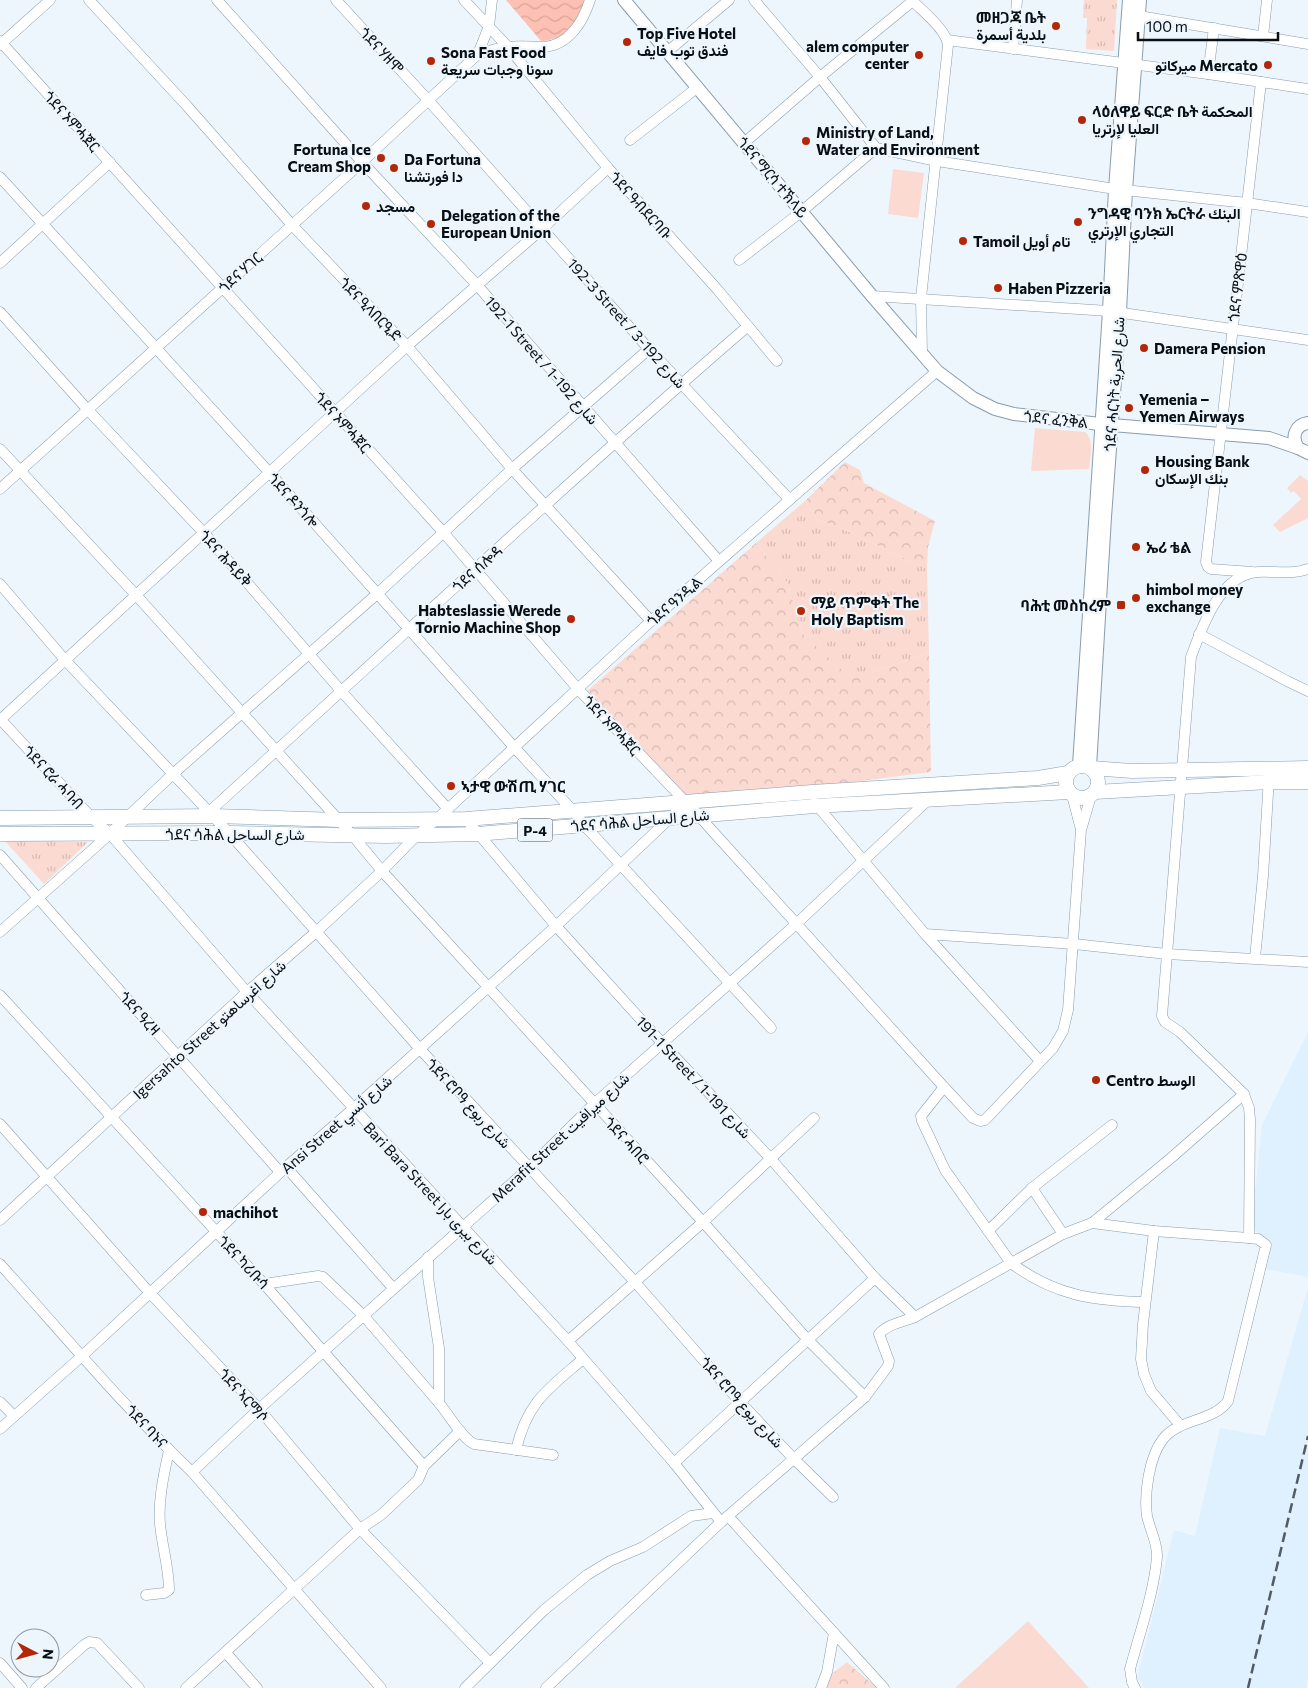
<svg xmlns="http://www.w3.org/2000/svg" width="1308" height="1688" font-family="Commissioner,Vazirmatn,'Noto Sans Ethiopic',sans-serif">
	<style>
		.built { fill: #dff0fe }
		.forest { fill: url(#forest-crowns) }
		.park { fill: url(#park-tufts) }
		.garden { fill: #fbdad2 }
		.water { fill: url(#water-waves) }
		.lines { fill: none; stroke-linecap: round; stroke-linejoin: round }
		.minor-casing { stroke: #889dae; stroke-width: 11 }
		.major-casing { stroke: #889dae; stroke-width: 14 }
		.highway-casing { stroke: #889dae; stroke-width: 15 }
		.minor { stroke: #fff; stroke-width: 10 }
		.major { stroke: #fff; stroke-width: 12 }
		.highway { stroke: #fff; stroke-width: 14 }
		.rail { stroke: #545b62; stroke-width: 2.5; stroke-dasharray: 10 5; stroke-linecap: butt }
		.poi-dot { fill: #b32708; stroke: #edf6fd; stroke-width: 2 }
		.labels { text-anchor: middle; dominant-baseline: central; stroke-width: 4.5; stroke-linejoin: round; paint-order: stroke }
		.shield { fill: #edf6fd; stroke: #4d545b; stroke-width: 1 }
		.shield-label { font-size: 14px; font-weight: bold; fill: #080f15 }
		.poi-label { font-size: 15px; font-weight: bold; fill: #080f15; stroke: #edf6fd; text-anchor: start }
		.street-label { font-size: 15px; fill: #080f15; stroke: #edf6fd }
	</style>
	<defs>
		<pattern id="forest-crowns" width="20" height="18" patternUnits="userSpaceOnUse" patternTransform="scale(1.25)"><rect width="20" height="18" fill="#fbdad2"/><path d="M2 6a3 3 0 1 1 6 0M12 15a3 3 0 1 1 6 0" fill="none" stroke="#d6bab3"/></pattern>
		<pattern id="park-tufts" width="24" height="20" patternUnits="userSpaceOnUse" patternTransform="scale(1.25)"><rect width="24" height="20" fill="#fbdad2"/><path d="M3 7l-1-3M5 7V3M7 7l1-3M15 17l-1-3M17 17v-4M19 17l1-3" fill="none" stroke="#d6bab3"/></pattern>
		<pattern id="water-waves" width="16" height="10" patternUnits="userSpaceOnUse" patternTransform="scale(1.25)"><rect width="16" height="10" fill="#fdc1b3"/><path d="M0 5q4-4 8 0t8 0" fill="none" stroke="#d7a599"/></pattern>
	</defs>
	<rect width="100%" height="100%" fill="#edf6fd"/>
	<g class="built">
		<polygon points="1308,1032 1308,1277 1265,1269 1272,1243 1255,1230 1253,1226 1252,1221 1262,1125"/>
		<polygon points="1308,1287 1308,1679 1306,1688 1144,1688 1141,1681 1137,1679 1174,1530 1195,1536 1220,1428 1265,1436"/>
	</g>
	<g class="forest">
		<polygon points="845,462 860,470 864,483 935,521 928,547 927,569 840,528 816,519 805,501"/>
		<polygon points="756,543 787,582 803,634 871,673 929,652 931,772 686,803 586,692"/>
		<polygon points="847,1662 877,1688 814,1688"/>
	</g>
	<g class="park">
		<polygon points="1084,0 1117,0 1114,51 1086,49 1087,18 1083,18"/>
		<polygon points="805,501 816,519 840,528 927,569 929,652 871,673 844,672 803,634 787,582 756,543"/>
		<polygon points="4,840 88,842 44,884"/>
	</g>
	<g class="garden">
		<polygon points="893,169 924,173 918,218 888,214"/>
		<path d="M1035 428 1085 432C1095 440 1090 458 1089 469L1031 471Z"/>
		<polygon points="1300,475 1308,481 1308,518 1280,532 1273,525 1301,499 1294,491 1291,493 1287,488"/>
		<polygon points="1028,1621 1089,1688 957,1688 956,1687"/>
	</g>
	<path class="water" d="M506 0H586C579 24 567 39 541 41Z"/>
	<g class="lines">
		<defs>
			<g id="minor">
				<polyline points="89,0 187,106 292,225 407,346 512,469 651,621"/>
				<polyline points="217,0 362,162 477,285 719,561"/>
				<polyline points="336,0 428,100 649,349 789,499"/>
				<polyline points="464,0 508,47 608,168 717,289 777,361"/>
				<polyline points="754,0 820,77 876,148"/>
				<path d="M912 0C923 12 946 29 948 45L921 298 922 354"/>
				<polyline points="1133,15 1308,44"/>
				<polyline points="1263,36 1267,0"/>
				<polyline points="947,40 1208,74 1308,89"/>
				<polyline points="0,41 443,532 578,689 698,815 944,1087 973,1118 980,1121 985,1120 1053,1048 1063,1031 1068,1010 1081,830 1091,796"/>
				<polyline points="0,45 50,0"/>
				<polyline points="1013,49 1017,0"/>
				<polyline points="667,52 729,0"/>
				<path d="M478 54C488 51 498 48 508 47 520 45 532 47 544 47 569 45 583 22 590 0"/>
				<polyline points="1208,74 1214,28"/>
				<polyline points="630,140 698,87"/>
				<polyline points="744,143 820,77 914,0"/>
				<polyline points="876,148 937,161 1115,189 1247,203 1308,212"/>
				<polyline points="0,177 269,472 514,747 574,812 585,826 771,1028"/>
				<polyline points="739,260 801,212 876,148"/>
				<polyline points="0,263 110,162"/>
				<polyline points="872,296 1109,311 1308,340"/>
				<polyline points="0,312 88,410 204,533 342,692 448,809"/>
				<polyline points="0,449 136,595 353,836 382,871 703,1222 808,1340 865,1397"/>
				<polyline points="0,489 362,162 478,54 489,26 492,0"/>
				<polyline points="1252,572 1211,569 1208,567 1206,562 1261,82"/>
				<polyline points="0,584 65,660 229,833 420,1049 635,1282 740,1402 794,1459 833,1497"/>
				<polyline points="1199,634 1287,681 1308,691"/>
				<polyline points="0,719 93,819 110,834 247,992 568,1341 674,1463 721,1522"/>
				<polyline points="0,720 407,346 542,229 608,168"/>
				<polyline points="1072,795 1080,826"/>
				<polyline points="815,803 925,934 1040,1061"/>
				<path d="M209 812C388 649 565 484 748 326"/>
				<polyline points="466,819 556,926 663,1044 771,1159 875,1278 915,1317"/>
				<polyline points="0,855 280,1172"/>
				<polyline points="0,932 102,841 174,773 377,594 512,469 649,349"/>
				<polyline points="925,934 1074,944 1167,954 1308,962"/>
				<polyline points="1255,958 1263,876 1269,777"/>
				<polyline points="0,995 264,1284 424,1466"/>
				<path d="M944 1087 921 1116 922 1121 945 1170 1011 1263C1054 1295 1093 1301 1145 1302"/>
				<polyline points="0,1124 149,1292 259,1409 360,1529 490,1663"/>
				<polyline points="286,1167 393,1288"/>
				<polyline points="1032,1188 1063,1234"/>
				<polyline points="0,1220 247,992 316,932 382,871 416,836 437,819 651,621 937,371"/>
				<polyline points="1092,1223 1154,1231 1249,1238 1250,1119 1249,1108 1244,1094"/>
				<polyline points="988,1231 1032,1188 1112,1125"/>
				<polyline points="1154,1231 1143,1324 1141,1359 1144,1374 1151,1391 1180,1425"/>
				<path d="M0 1264C63 1334 124 1407 192 1472L381 1688"/>
				<polyline points="264,1284 318,1276 323,1277 363,1315 439,1403 439,1348 428,1277 428,1257"/>
				<polyline points="568,1341 703,1222 814,1118"/>
				<polyline points="0,1402 14,1416"/>
				<path d="M439 1403C450 1416 461 1437 474 1444L553 1455"/>
				<polyline points="0,1429 82,1356 286,1167 353,1109 556,926 686,803"/>
				<path d="M516 1450C527 1402 548 1389 583 1359"/>
				<polyline points="674,1463 875,1278"/>
				<polyline points="192,1472 259,1409 529,1168 594,1104 795,925 928,800"/>
				<polyline points="728,1516 884,1688"/>
				<path d="M146 1595 164 1593 169 1590C169 1568 162 1546 160 1524 158 1499 164 1474 169 1450"/>
				<polyline points="226,1653 257,1688"/>
				<polyline points="0,1663 22,1688"/>
				<polyline points="36,1688 84,1645 89,1642 97,1643 139,1688"/>
				<polyline points="186,1688 360,1529 381,1515 418,1480 424,1466 460,1431"/>
				<polyline points="465,1688 544,1610 587,1575 610,1561 643,1547 691,1516 713,1513"/>
				<path d="M546 1688 721 1522 865 1397 888 1366 889 1361 879 1334C888 1324 902 1322 915 1317L1063 1234 1092 1223 1171 1158 1244 1094 1180 1032 1165 1022 1162 1016 1191 657C1202 627 1220 574 1258 572 1275 571 1291 575 1308 569"/>
				<polyline points="821,1688 827,1672 834,1633"/>
				<path d="M1135 1688 1132 1682 1130 1669C1139 1635 1154 1593 1157 1557 1158 1544 1150 1530 1147 1516 1144 1494 1149 1457 1163 1439 1180 1418 1213 1422 1228 1401L1266 1245 1258 1239 1249 1238"/>
			</g>
			<g id="major">
				<polyline points="624,0 872,296 937,371 973,398 995,409 1014,414 1100,424 1269,438 1298,448"/>
				<path d="M1308 423C1295 425 1291 437 1298 448L1308 453"/>
				<polyline points="1079,765 1109,311 1115,189 1129,0"/>
				<polyline points="1090,767 1105,517 1120,312 1126,190 1140,0"/>
			</g>
			<g id="highway">
				<circle cx="1082" cy="782" r="16"/>
				<polyline points="1091,768 1132,771 1308,768"/>
				<polyline points="1095,792 1269,782 1308,782"/>
				<polyline points="0,818 213,816 339,820 466,819 812,792 1038,778 1068,773"/>
				<polyline points="0,834 229,833 386,836 477,834 815,806 1069,792"/>
			</g>
		</defs>
		<use href="#minor" class="minor-casing"/>
		<use href="#major" class="major-casing"/>
		<use href="#highway" class="highway-casing"/>
		<use href="#minor" class="minor"/>
		<use href="#major" class="major"/>
		<use href="#highway" class="highway"/>
		<polyline class="rail" points="1248,1688 1308,1436"/>
	</g>
	<g class="poi-dot">
		<circle cx="1056" cy="26" r="5"/>
		<circle cx="627" cy="42" r="5"/>
		<circle cx="919" cy="55" r="5"/>
		<circle cx="431" cy="61" r="5"/>
		<circle cx="1268" cy="65" r="5"/>
		<circle cx="1082" cy="120" r="5"/>
		<circle cx="806" cy="141" r="5"/>
		<circle cx="381" cy="158" r="5"/>
		<circle cx="394" cy="168" r="5"/>
		<circle cx="366" cy="206" r="5"/>
		<circle cx="1078" cy="222" r="5"/>
		<circle cx="431" cy="224" r="5"/>
		<circle cx="963" cy="241" r="5"/>
		<circle cx="998" cy="288" r="5"/>
		<circle cx="1144" cy="348" r="5"/>
		<circle cx="1129" cy="408" r="5"/>
		<circle cx="1145" cy="470" r="5"/>
		<circle cx="1136" cy="547" r="5"/>
		<circle cx="1136" cy="598" r="5"/>
		<rect x="1116" y="600" width="10" height="10" rx="2.5"/>
		<circle cx="801" cy="611" r="5"/>
		<circle cx="571" cy="619" r="5"/>
		<circle cx="451" cy="786" r="5"/>
		<circle cx="1096" cy="1080" r="5"/>
		<circle cx="203" cy="1212" r="5"/>
	</g>
	<g class="labels">
		<rect class="shield" x="517.5" y="818.5" width="35" height="23" rx="4"/>
		<g class="shield-label">
			<text x="535" y="830">P-4</text>
		</g>
		<g class="poi-label">
			<text x="1046" y="17" text-anchor="end">መዘጋጃ ቤት<tspan x="1046" dy="17">بلدية أسمرة</tspan></text>
			<text x="637" y="33">Top Five Hotel<tspan x="637" dy="17">فندق توب فايف</tspan></text>
			<text x="909" y="46" text-anchor="end">alem computer<tspan x="909" dy="17">center</tspan></text>
			<text x="441" y="52">Sona Fast Food<tspan x="441" dy="17">سونا وجبات سريعة</tspan></text>
			<text x="1258" y="65" text-anchor="end">ميركاتو Mercato</text>
			<text x="1092" y="111">ላዕለዋይ ፍርድ ቤት المحكمة<tspan x="1092" dy="17">العليا لإرتريا</tspan></text>
			<text x="816" y="132">Ministry of Land,<tspan x="816" dy="17">Water and Environment</tspan></text>
			<text x="371" y="149" text-anchor="end">Fortuna Ice<tspan x="371" dy="17">Cream Shop</tspan></text>
			<text x="404" y="159">Da Fortuna<tspan x="404" dy="17">دا فورتشنا</tspan></text>
			<text x="376" y="206">مسجد</text>
			<text x="1088" y="213">ንግዳዊ ባንክ ኤርትራ البنك<tspan x="1088" dy="17">التجاري الإرتري</tspan></text>
			<text x="441" y="215">Delegation of the<tspan x="441" dy="17">European Union</tspan></text>
			<text x="973" y="241">Tamoil تام أويل</text>
			<text x="1008" y="288">Haben Pizzeria</text>
			<text x="1154" y="348">Damera Pension</text>
			<text x="1139" y="399">Yemenia –<tspan x="1139" dy="17">Yemen Airways</tspan></text>
			<text x="1155" y="461">Housing Bank<tspan x="1155" dy="17">بنك الإسكان</tspan></text>
			<text x="1146" y="547">ኤሪ ቴል</text>
			<text x="1146" y="589">himbol money<tspan x="1146" dy="17">exchange</tspan></text>
			<text x="811" y="602">ማይ ጥምቀት The<tspan x="811" dy="17">Holy Baptism</tspan></text>
			<text x="1111" y="605" text-anchor="end">ባሕቲ መስከረም</text>
			<text x="561" y="610" text-anchor="end">Habteslassie Werede<tspan x="561" dy="17">Tornio Machine Shop</tspan></text>
			<text x="461" y="786">ኣታዊ ውሽጢ ሃገር</text>
			<text x="1106" y="1080">Centro الوسط</text>
			<text x="213" y="1212">machihot</text>
		</g>
		<g class="street-label">
			<text transform="translate(382 50) rotate(47)">ጎደና ሃዘሞ</text>
			<text transform="translate(72 121) rotate(48)">ጎደና ኦምሓጀር</text>
			<text transform="translate(773 177) rotate(50)">ጎደና ማርሳ ተኽላይ</text>
			<text transform="translate(641 205) rotate(48)">ጎደና ዓብደርባቡ</text>
			<text transform="translate(240 272) rotate(-42)">ጎደና ሃገር</text>
			<text transform="translate(1237 287) rotate(-83)">ጎደና ምጽዋዕ</text>
			<text transform="translate(371 309) rotate(46)">ጎደና ዒላበርዒድ</text>
			<text transform="translate(627 323) rotate(48)">192-3 Street / شارع 192-3</text>
			<text transform="translate(542 360) rotate(49)">192-1 Street / شارع 192-1</text>
			<text transform="translate(1114 384) rotate(-86)">ጎደና ሓርነት شارع الحرية</text>
			<text transform="translate(1056 419) rotate(6)">ጎደና ፈንቅል</text>
			<text transform="translate(343 422) rotate(48)">ጎደና ኦምሓጀር</text>
			<text transform="translate(294 500) rotate(48)">ጎደና ዶንጎሎ</text>
			<text transform="translate(226 558) rotate(48)">ጎደና ሕዳይቅ</text>
			<text transform="translate(477 568) rotate(-42)">ጎደና ሰሎዳ</text>
			<text transform="translate(674 601) rotate(-41)">ጎደና ዓንዲል</text>
			<text transform="translate(612 725) rotate(47)">ጎደና ኦምሓጀር</text>
			<text transform="translate(54 777) rotate(47)">ጎደና ሮራ ሓባብ</text>
			<text transform="translate(640 820) rotate(-5)">ጎደና ሳሕል شارع الساحل</text>
			<text x="235" y="834">ጎደና ሳሕል شارع الساحل</text>
			<text transform="translate(140 1013) rotate(48)">ጎደና ዓረዛ</text>
			<text transform="translate(209 1029) rotate(-42)">Igersahto Street شارع اغرساهتو</text>
			<text transform="translate(694 1077) rotate(47)">191-1 Street / شارع 191-1</text>
			<text transform="translate(469 1103) rotate(47)">ጎደና ሮቦዓ شارع ربوع</text>
			<text transform="translate(336 1124) rotate(-41)">Ansi Street شارع أنسي</text>
			<text transform="translate(560 1137) rotate(-43)">Merafit Street شارع ميرافيت</text>
			<text transform="translate(627 1140) rotate(47)">ጎደና ሓበሮ</text>
			<text transform="translate(431 1193) rotate(47)">Bari Bara Street شارع بيرى بارا</text>
			<text transform="translate(244 1262) rotate(47)">ጎደና ካሪቡሳ</text>
			<text transform="translate(244 1395) rotate(48)">ጎደና ኣርማሶ</text>
			<text transform="translate(742 1402) rotate(48)">ጎደና ሮቦዓ شارع ربوع</text>
			<text transform="translate(147 1426) rotate(47)">ጎደና ባኑና</text>
		</g>
	</g>
	<g transform="translate(35 1653) rotate(96)"><circle r="24" fill="#edf6fd" stroke="#919aa0"/>
	<path d="M0-4L9 19L0 12L-9 19Z" fill="#b32708"/>
	<text y="-8" font-size="14" font-weight="bold" text-anchor="middle" fill="#080f15">N</text>
	</g>
	<path d="M1138 32v8h140v-8" fill="none" stroke="#080f15" stroke-width="2.5"/>
	<text x="1146" y="32" font-size="15" fill="#080f15" stroke="#edf6fd" stroke-width="4" paint-order="stroke">100 m</text>
</svg>
